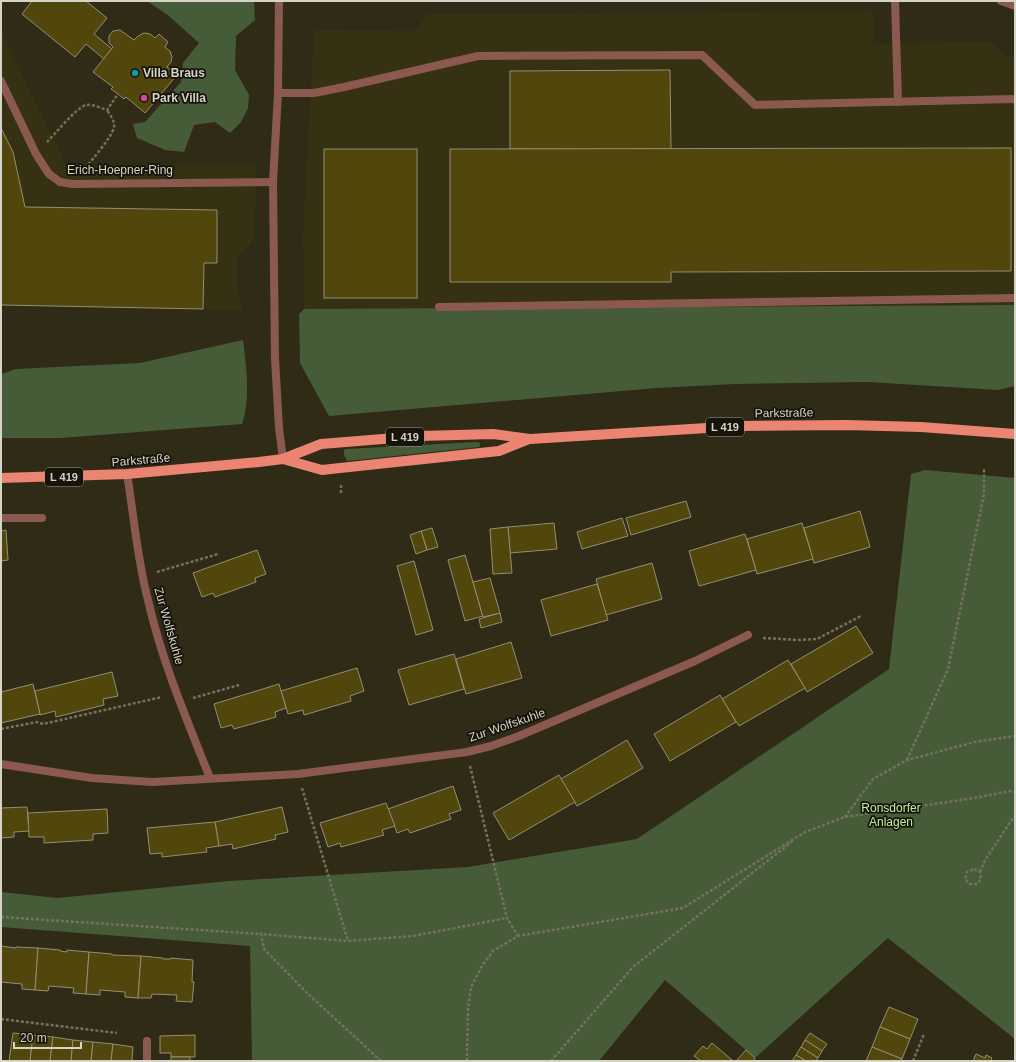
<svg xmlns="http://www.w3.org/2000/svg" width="1016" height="1062" font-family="Helvetica,sans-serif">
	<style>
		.built { fill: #373114 }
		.green { fill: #465b38 }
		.building { fill: #51460c; stroke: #938e75 }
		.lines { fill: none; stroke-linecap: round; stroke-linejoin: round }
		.path { stroke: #75715f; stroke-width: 2.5; stroke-dasharray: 3 2; stroke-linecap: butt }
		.service { stroke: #8c5950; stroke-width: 8 }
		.minor { stroke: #8c5950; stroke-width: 8 }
		.primary { stroke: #ec8473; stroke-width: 10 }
		.culture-dot { fill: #0f9aa8; stroke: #15130a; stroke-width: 1.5 }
		.hotel-dot { fill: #d1479c; stroke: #15130a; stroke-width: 1.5 }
		.labels { text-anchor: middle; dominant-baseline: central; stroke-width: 3.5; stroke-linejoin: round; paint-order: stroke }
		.shield { fill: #15130a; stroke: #9c9a8e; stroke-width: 1 }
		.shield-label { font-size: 11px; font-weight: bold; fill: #d6d4c7 }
		.poi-label { font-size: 12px; font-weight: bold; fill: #d6d4c7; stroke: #15130a; text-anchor: start }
		.street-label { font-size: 12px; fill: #d6d4c7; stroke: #15130a }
		.park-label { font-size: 12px; fill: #bef09b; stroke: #15130a }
	</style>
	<rect width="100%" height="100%" fill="#302b16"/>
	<g class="built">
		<polygon points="873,11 873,44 991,42 1006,57 1015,57 1015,305 304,309 303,234 314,30 415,31 428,14"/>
		<polygon points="1,31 66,165 256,165 255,230 252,240 248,247 237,256 237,291 242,310 1,306"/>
	</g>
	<g class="green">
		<polygon points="147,1 254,1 255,20 236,36 235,70 249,95 248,108 241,122 230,133 215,122 194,125 184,152 165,150 137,138 133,124 145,122 181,82 183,63 199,43 169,16"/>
		<polygon points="1015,305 1015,386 998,390 868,382 735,384 657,388 329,416 300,363 299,314 304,309"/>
		<path d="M243 340C246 365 251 399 242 424L61 438H1V374L16 369 140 363Z"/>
		<polygon points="476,442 480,443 480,447 347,461 344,455 344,450 346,449"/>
		<polygon points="925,470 1015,478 1015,1039 888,938 755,1058 665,980 599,1061 252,1061 250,946 1,927 1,892 57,898 229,881 468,867 637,839 889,669 911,474"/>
	</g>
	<g class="building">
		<polygon points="32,1 86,1 107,18 94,34 112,49 104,59 86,44 75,57 22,14"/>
		<polygon points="120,30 134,40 138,36 144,33 150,34 155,38 159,34 168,42 165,47 170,51 172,57 171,62 167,67 177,75 145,113 126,97 124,99 118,94 111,89 113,87 93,72 113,47 109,43 109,36 113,31"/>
		<polygon points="670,70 671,149 510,149 510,71"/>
		<polygon points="1,128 13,152 25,207 217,210 217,263 204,263 203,309 2,305 1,303"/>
		<polygon points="1011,148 1011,271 671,272 671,282 450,282 450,149"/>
		<rect x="324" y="149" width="93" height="149"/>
		<polygon points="686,501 691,517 631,535 626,518"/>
		<polygon points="860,511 870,547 814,563 804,528"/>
		<polygon points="622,518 628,536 582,549 577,532"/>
		<polygon points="554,523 557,549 510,553 508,527"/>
		<polygon points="802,523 813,559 757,574 747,539"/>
		<polygon points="508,527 512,573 493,574 490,529"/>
		<polygon points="432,528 438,547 427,550 421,531"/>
		<polygon points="6,530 8,560 1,561 1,531"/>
		<polygon points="421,531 427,550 416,554 410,535"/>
		<polygon points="745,534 756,570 699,586 689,551"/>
		<polygon points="257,550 266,574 255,578 256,582 215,597 213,593 202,597 193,573"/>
		<polygon points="465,555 483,616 465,621 448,560"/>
		<polygon points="414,561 433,630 416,635 397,566"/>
		<polygon points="652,563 662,599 606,615 596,579"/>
		<polygon points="490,578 500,613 483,617 473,582"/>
		<polygon points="597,584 608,620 551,636 541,600"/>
		<polygon points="500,613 502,622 481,628 479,619"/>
		<polygon points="856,626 873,653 807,692 791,664"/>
		<polygon points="511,642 522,678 466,694 456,659"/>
		<polygon points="454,654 464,689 409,705 398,670"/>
		<polygon points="788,660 805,688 739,726 722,699"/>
		<polygon points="357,668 364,691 350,696 351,701 304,715 303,710 288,714 281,691"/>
		<polygon points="112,672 118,696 103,699 104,705 56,717 55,711 40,715 35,691"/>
		<polygon points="33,684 40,714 1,723 1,692"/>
		<polygon points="279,684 286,708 275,712 276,717 234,729 232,725 221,728 214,704"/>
		<polygon points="720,695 736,722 670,761 654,734"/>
		<polygon points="627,740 643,768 577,806 561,779"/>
		<polygon points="559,775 575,802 509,840 493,813"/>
		<polygon points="453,786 461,810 449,814 451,819 410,833 408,829 397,833 388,809"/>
		<polygon points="386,803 395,826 382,830 384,835 341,847 340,843 328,847 320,823"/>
		<polygon points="27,807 29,831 14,832 14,837 1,838 1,808"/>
		<polygon points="282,807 288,832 275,835 276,839 233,849 232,844 219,846 215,822"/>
		<polygon points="107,809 108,833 93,834 93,840 44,843 44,837 29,837 28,813"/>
		<polygon points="215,822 219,846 206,848 207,852 162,857 162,853 150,854 147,828"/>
		<polygon points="1,946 16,948 16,947 38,948 35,990 22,989 22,984 1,982"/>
		<polygon points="38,948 60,950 60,951 67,952 67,950 89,952 86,994 73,993 74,988 49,986 48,991 35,990"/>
		<polygon points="89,952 112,954 112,955 141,956 138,998 125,997 125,992 100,990 100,995 86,994"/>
		<polygon points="141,956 163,958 163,959 171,959 171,958 193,960 192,982 194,982 192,1002 176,1001 177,995 152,994 151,998 138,998"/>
		<polygon points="889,1007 918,1019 910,1039 880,1027"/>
		<polygon points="880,1027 910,1039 902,1059 872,1047"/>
		<polygon points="13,1033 33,1035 30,1061 9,1061"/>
		<polygon points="810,1033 827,1044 822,1051 805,1040"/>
		<polygon points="33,1035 53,1037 50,1061 30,1061"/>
		<polygon points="195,1035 195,1057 171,1057 171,1053 160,1053 160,1036"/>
		<polygon points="53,1037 73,1040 71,1061 50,1061"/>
		<polygon points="73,1040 93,1042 91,1061 71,1061"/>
		<polygon points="805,1040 822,1051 818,1058 801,1047"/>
		<polygon points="93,1042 113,1044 111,1061 91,1061"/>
		<polygon points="712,1043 732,1060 731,1061 701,1061 694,1056 703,1046 707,1049"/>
		<polygon points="113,1044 133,1047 132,1061 111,1061"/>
		<polygon points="801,1047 818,1058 816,1061 806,1061 796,1055"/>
		<polygon points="872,1047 902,1059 901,1061 866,1061"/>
		<polygon points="746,1050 755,1058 753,1061 736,1061"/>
		<polygon points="976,1054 985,1058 986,1055 992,1058 991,1060 994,1061 973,1061"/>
		<polygon points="796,1055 806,1061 792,1061"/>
		<rect x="171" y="1057" width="19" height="4"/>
	</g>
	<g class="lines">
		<g class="path">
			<path d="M47 142C55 134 77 107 86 105 93 104 101 108 107 110L118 94"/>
			<path d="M85 168C92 160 112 137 114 127 115 121 110 115 107 110"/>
			<polyline points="341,485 341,495"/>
			<polyline points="157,572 218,554"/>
			<polyline points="763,638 798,640 817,639 861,616"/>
			<polyline points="193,698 239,685"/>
			<polyline points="1,729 37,722 43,724 162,697"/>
			<polyline points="907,760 948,669 984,494 984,468"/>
			<polyline points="470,766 507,918 518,936"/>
			<polyline points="302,788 348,941"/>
			<polyline points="845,817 873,779 907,760 975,742 1015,736"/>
			<polygon points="974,869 980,872 981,879 977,884 970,884 965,879 967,872"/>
			<polyline points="980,872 985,860 1015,815"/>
			<polyline points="1,917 261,934"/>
			<polyline points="1,1019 117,1033"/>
			<polyline points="381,1061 306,992 264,949 261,934 348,941 413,936 507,918"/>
			<polyline points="467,1061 468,1008 471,987 482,966 493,951 518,936 683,908 805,832 845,817 968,799 1011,791 1015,792"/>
			<polyline points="551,1061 633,967 794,840"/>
			<polyline points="913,1061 924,1034"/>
		</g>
		<g class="service">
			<polyline points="895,1 898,102"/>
			<polyline points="1,81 36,154 45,168 49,174 60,182 73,184 273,182"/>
			<polyline points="278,93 314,93 344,87 478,56 702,55 755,105 1015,99"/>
			<polyline points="439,307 1015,298"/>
		</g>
		<g class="minor">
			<polyline points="279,1 278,93 273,182 275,358 279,428 283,459"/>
			<polyline points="1001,1 1015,6"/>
			<path d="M127 474C134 516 137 559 148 600 162 662 187 720 210 778"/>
			<polyline points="1,518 42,518"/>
			<polyline points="1,764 92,778 152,782 298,774 467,752 491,746 519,736 695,661 748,635"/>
			<polyline points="147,1061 147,1041"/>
		</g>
		<g class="primary">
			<polyline points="283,459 322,470 340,468 499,451 529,439"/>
			<polyline points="1,478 127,474 259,462 283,459 321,444 420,436 493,434 530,439 739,426 846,425 921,427 1015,434"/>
		</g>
	</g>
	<circle class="culture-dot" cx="135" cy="73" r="4"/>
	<circle class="hotel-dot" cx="144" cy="98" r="4"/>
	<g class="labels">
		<g class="shield">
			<rect x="706" y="418" width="38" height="18" rx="3"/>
			<rect x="386" y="428" width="38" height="18" rx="3"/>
			<rect x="45" y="468" width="38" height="18" rx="3"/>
		</g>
		<g class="shield-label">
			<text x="725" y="427">L 419</text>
			<text x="405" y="437">L 419</text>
			<text x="64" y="477">L 419</text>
		</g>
		<g class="poi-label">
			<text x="143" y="73">Villa Braus</text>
			<text x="152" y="98">Park Villa</text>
		</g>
		<g class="street-label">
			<text x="120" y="170">Erich-Hoepner-Ring</text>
			<text transform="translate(784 413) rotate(-1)">Parkstraße</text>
			<text transform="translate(141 460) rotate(-5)">Parkstraße</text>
			<text transform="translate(169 626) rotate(74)">Zur Wolfskuhle</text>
			<text transform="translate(507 725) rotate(-19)">Zur Wolfskuhle</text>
		</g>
		<g class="park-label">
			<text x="891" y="808">Ronsdorfer<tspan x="891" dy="14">Anlagen</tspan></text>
		</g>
	</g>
	<rect width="1016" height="1062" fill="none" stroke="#d6d4c7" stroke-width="4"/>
	<path d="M14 1042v6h67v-6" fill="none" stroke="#d6d4c7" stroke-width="2"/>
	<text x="20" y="1042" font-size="12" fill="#d6d4c7" stroke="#15130a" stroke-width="3" paint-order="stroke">20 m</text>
</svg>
